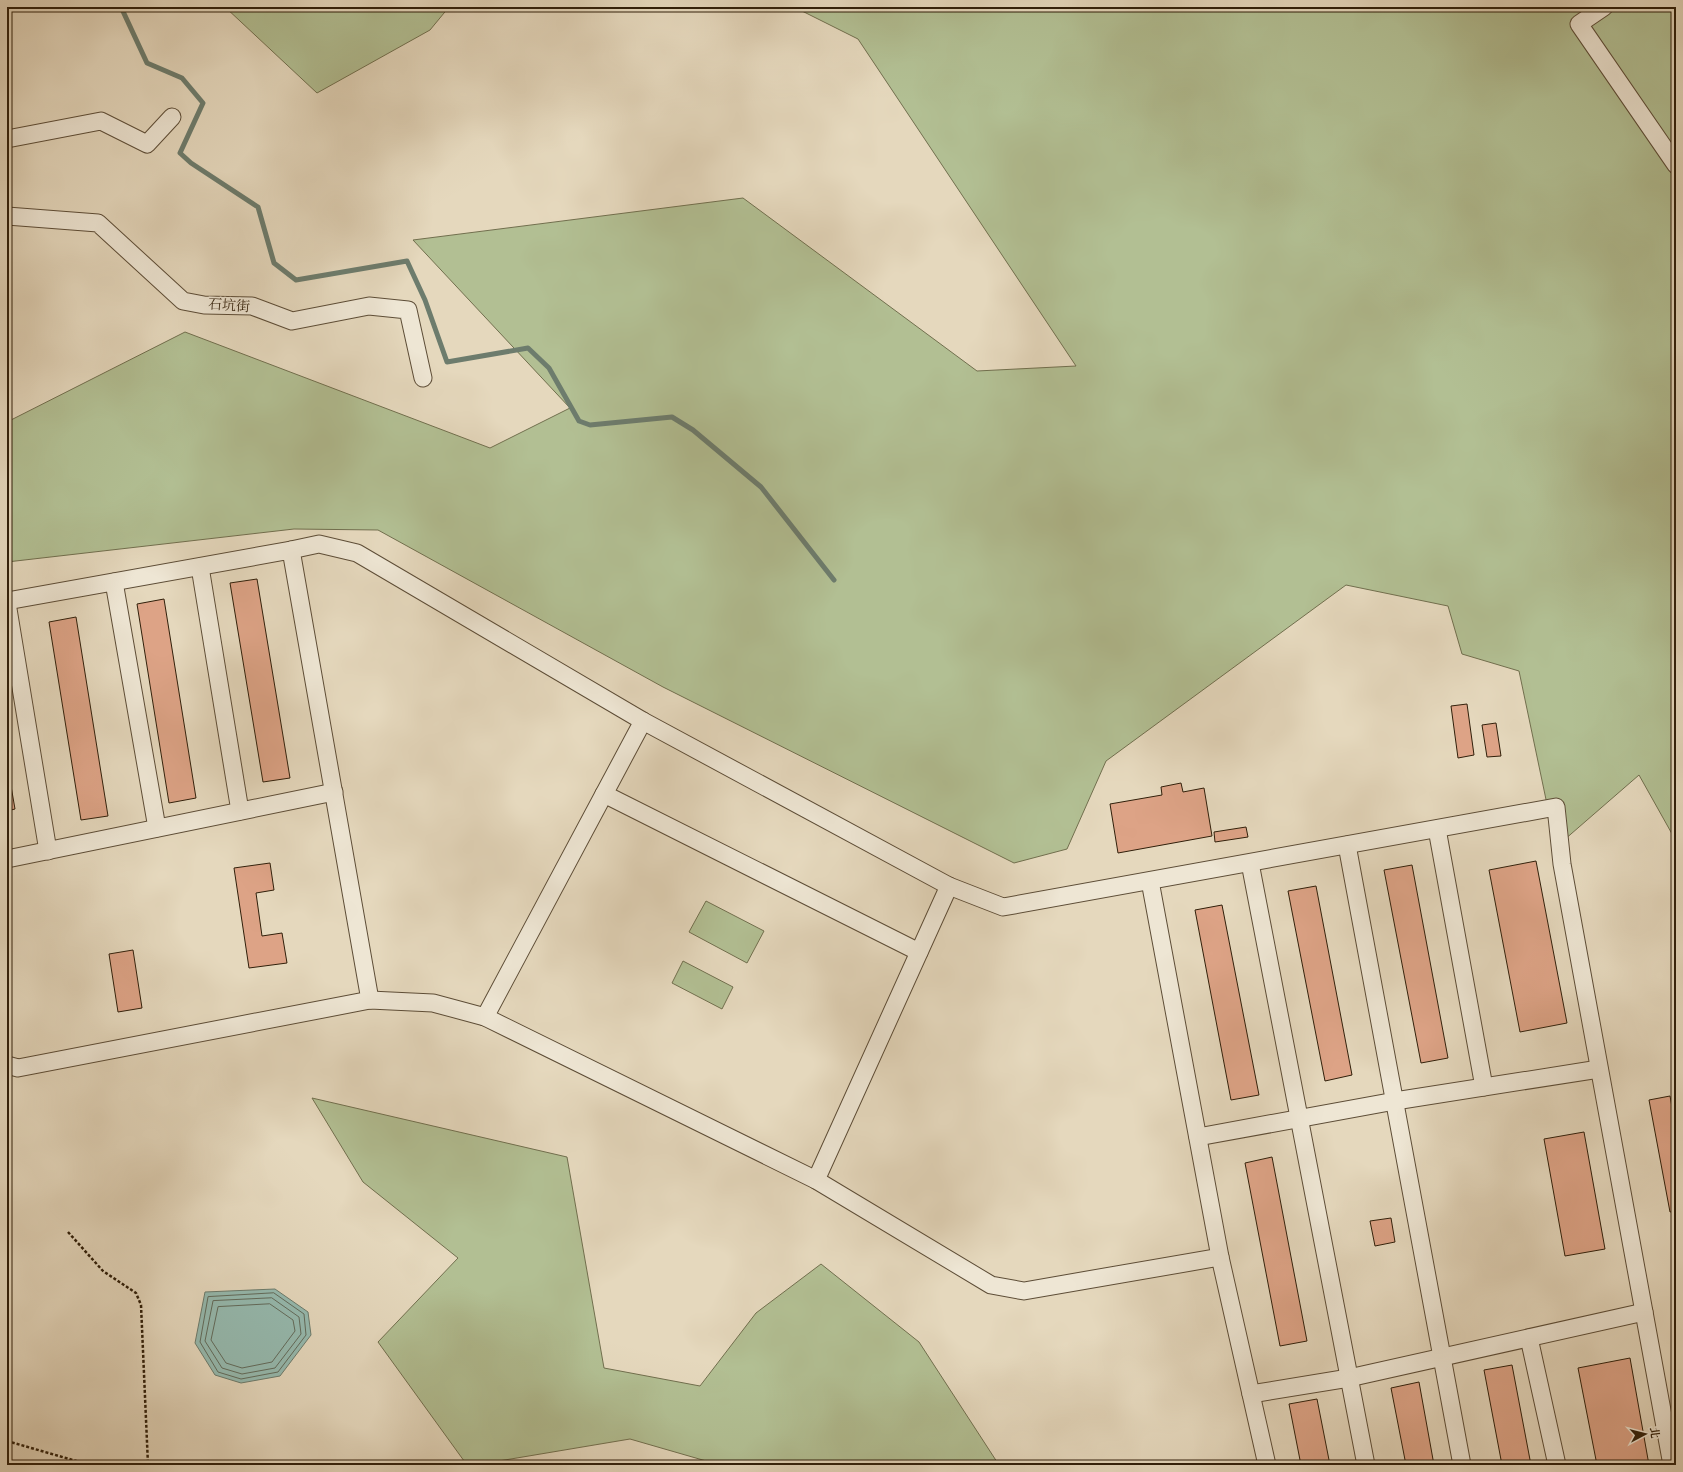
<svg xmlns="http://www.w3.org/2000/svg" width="1683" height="1472" font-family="'Libre Bodoni','Noto Serif TC',serif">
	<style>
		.green { fill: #b2bf93; stroke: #716f4e }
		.water { fill: #96baaf; stroke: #6d7c6d }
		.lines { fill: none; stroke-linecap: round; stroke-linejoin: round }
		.shore { stroke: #636c5c; stroke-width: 1 }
		.stream { stroke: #6d7c6d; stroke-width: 5 }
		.building { fill: #dda386; stroke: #301f0a }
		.minor-casing { stroke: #5d4d37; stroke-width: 19 }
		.path { stroke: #301f0a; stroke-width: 2.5; stroke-dasharray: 3 2; stroke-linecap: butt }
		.minor { stroke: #eee6d4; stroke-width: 17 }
		.labels { text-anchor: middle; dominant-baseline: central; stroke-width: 3; stroke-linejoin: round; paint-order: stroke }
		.street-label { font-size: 14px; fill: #301f0a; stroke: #eee6d4 }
	</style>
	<rect width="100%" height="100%" fill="#e5d8bd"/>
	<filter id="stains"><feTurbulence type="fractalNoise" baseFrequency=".005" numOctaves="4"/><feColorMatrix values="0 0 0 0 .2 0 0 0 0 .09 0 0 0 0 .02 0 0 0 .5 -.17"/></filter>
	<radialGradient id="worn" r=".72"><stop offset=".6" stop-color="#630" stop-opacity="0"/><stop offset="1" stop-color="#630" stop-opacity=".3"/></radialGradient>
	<g class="green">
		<polygon points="225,7 449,7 430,30 317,93"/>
		<polygon points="794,7 1676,7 1676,841 1639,775 1556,847 1519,671 1462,654 1448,606 1346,585 1106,761 1067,849 1014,863 663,687 378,530 294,529 7,562 7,422 185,332 490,448 570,408 413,240 743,198 977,371 1076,366 858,39"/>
		<polygon points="706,901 764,931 747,963 689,932"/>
		<polygon points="683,961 733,987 722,1009 672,983"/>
		<polygon points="312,1098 567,1157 604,1368 700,1386 756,1313 821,1264 919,1342 999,1465 720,1465 630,1439 475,1465 467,1465 378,1342 458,1258 363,1182"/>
	</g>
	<polygon class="water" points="275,1289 308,1312 311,1335 280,1376 241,1383 215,1375 195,1343 205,1292"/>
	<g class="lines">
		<g class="shore">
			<polygon points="274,1293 304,1314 306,1335 278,1372 241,1379 218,1372 200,1342 208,1297"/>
			<polygon points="272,1298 299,1317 301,1334 275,1368 242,1374 222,1368 205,1341 213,1301"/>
			<polygon points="270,1304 293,1320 295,1331 272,1362 242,1368 226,1363 211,1340 218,1307"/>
		</g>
		<polyline class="stream" points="121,7 147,63 182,78 203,103 180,153 191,163 258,207 274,263 296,280 407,261 425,300 447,362 528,348 549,368 579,421 590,425 672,417 693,430 761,487 834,580"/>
	</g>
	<g class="building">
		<polygon points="257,579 290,778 263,782 230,583"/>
		<polygon points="164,599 196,798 169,803 137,604"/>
		<polygon points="76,617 108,816 81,820 49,622"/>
		<polygon points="1467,704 1474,755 1458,758 1451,706"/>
		<polygon points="1496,723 1501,756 1487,757 1482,725"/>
		<polygon points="7,763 15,809 7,811"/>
		<polygon points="1181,783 1183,792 1204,788 1212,836 1118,853 1110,804 1162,795 1161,787"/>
		<polygon points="1246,827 1248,837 1215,842 1214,832"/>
		<polygon points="1536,861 1567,1023 1520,1032 1489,870"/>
		<polygon points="270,863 274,890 256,893 262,936 282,933 287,963 249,968 234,868"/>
		<polygon points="1412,865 1448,1058 1421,1063 1384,870"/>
		<polygon points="1316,886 1352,1075 1325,1081 1288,891"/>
		<polygon points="1222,905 1259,1095 1231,1100 1195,910"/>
		<polygon points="133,950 142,1008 118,1012 109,954"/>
		<polygon points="1670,1096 1676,1129 1676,1211 1670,1212 1649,1100"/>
		<polygon points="1584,1132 1605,1249 1565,1256 1544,1139"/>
		<polygon points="1272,1157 1307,1341 1280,1346 1245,1163"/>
		<polygon points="1391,1218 1395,1242 1375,1246 1370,1221"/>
		<polygon points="1630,1358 1649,1465 1597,1465 1578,1368"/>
		<polygon points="1512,1365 1531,1465 1502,1465 1484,1370"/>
		<polygon points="1419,1382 1434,1465 1406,1465 1391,1388"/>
		<polygon points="1317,1399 1330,1465 1301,1465 1289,1404"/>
	</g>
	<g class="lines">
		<defs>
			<g id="minor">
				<polyline points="1604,7 1579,24 1676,165"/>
				<polyline points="7,139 101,121 147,144 172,117"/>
				<polyline points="7,216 98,223 183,301 204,305 252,306 292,321 369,306 408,310 423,378"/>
				<polyline points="291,550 319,544 357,553 643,721 485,1017"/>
				<polyline points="200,567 240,811"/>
				<polyline points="114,582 157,828"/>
				<polyline points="7,601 291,550 370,1000"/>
				<polyline points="7,603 48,851"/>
				<polyline points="643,721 949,886 1003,907 1556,807 1562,864 1672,1465"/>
				<polyline points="604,794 919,952"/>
				<polyline points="1437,829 1484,1087"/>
				<polyline points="1347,845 1462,1465"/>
				<polyline points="7,859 334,792"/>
				<polyline points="1250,863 1366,1465"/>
				<polyline points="1150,881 1220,1257"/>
				<polyline points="7,1065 18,1068 370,1000 433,1003 485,1017 816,1180 991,1285 1024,1291 1220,1257 1267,1465"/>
				<polyline points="1198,1137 1395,1101 1599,1069"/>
				<polyline points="816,1180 949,886"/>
				<polyline points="1529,1338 1557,1465"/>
				<polyline points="1251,1394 1349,1378 1644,1312"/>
			</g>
		</defs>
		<use href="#minor" class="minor-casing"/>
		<g class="path">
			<polyline points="68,1232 103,1271 136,1293 141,1305 148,1465"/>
			<polyline points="7,1441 90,1465"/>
		</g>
		<use href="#minor" class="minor"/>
	</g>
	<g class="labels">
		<g class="street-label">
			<text transform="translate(229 306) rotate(4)">石坑街</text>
		</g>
	</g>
	<rect width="1683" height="1472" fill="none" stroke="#e5d8bd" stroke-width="24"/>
	<rect x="8" y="8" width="1667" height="1456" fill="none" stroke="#301f0a" stroke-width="2"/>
	<rect x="12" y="12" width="1659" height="1448" fill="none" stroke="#301f0a"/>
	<g transform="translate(1645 1434) rotate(83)" stroke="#eee6d4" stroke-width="3" paint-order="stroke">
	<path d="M0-3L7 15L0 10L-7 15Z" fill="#301f0a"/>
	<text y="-6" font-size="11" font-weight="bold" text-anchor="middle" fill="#301f0a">北</text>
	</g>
	<rect width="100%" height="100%" filter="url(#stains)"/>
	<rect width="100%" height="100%" fill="url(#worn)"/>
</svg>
